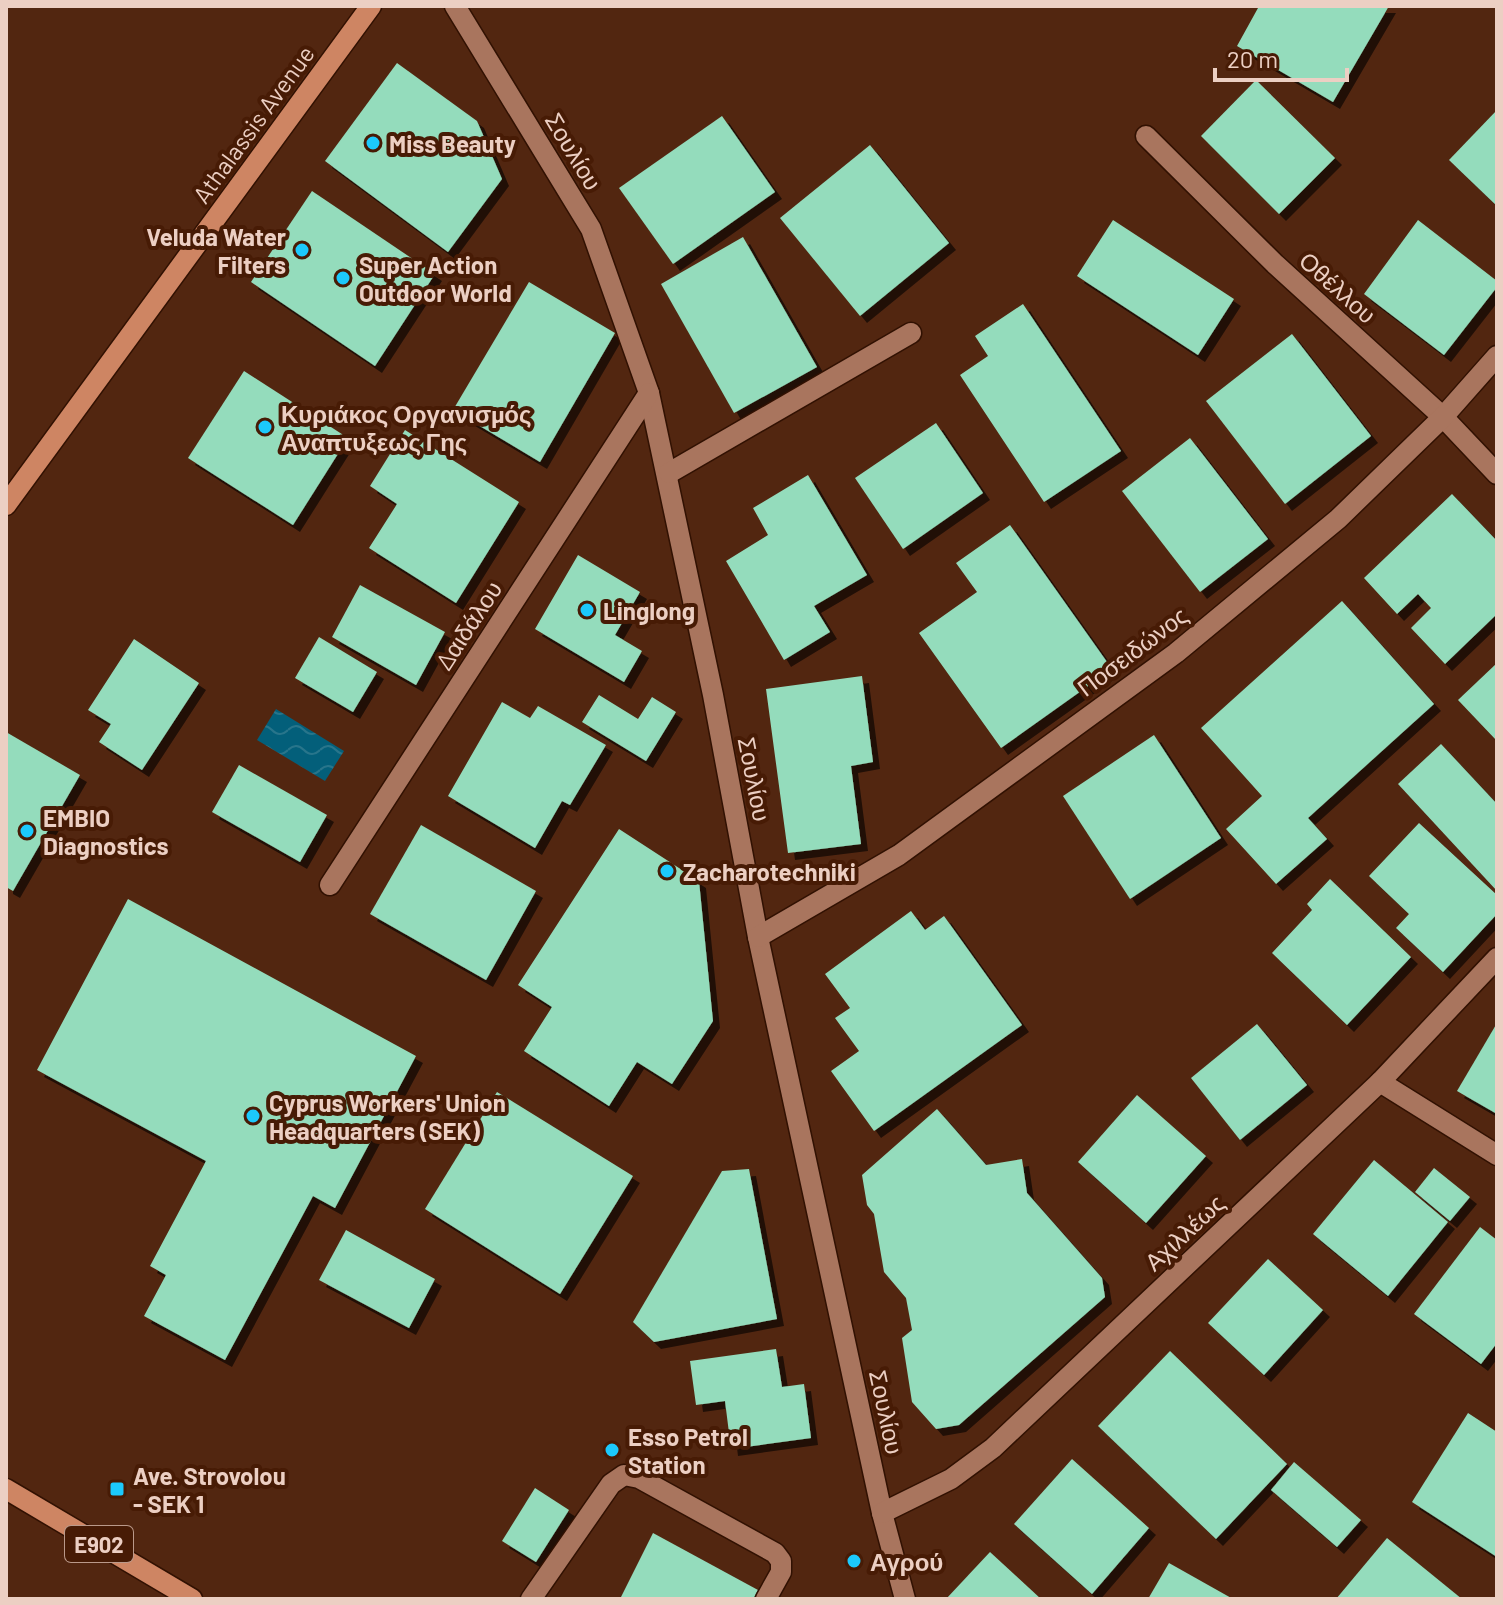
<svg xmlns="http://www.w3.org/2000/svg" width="1503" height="1605" font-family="Barlow,sans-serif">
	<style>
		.water { fill: url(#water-waves) }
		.building { fill: #94dcbc; filter: url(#shadow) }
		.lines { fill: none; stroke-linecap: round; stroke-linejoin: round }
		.minor-casing { stroke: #311102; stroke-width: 23 }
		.major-casing { stroke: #311102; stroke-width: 23 }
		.minor { stroke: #a9755e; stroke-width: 20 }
		.major { stroke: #ce8563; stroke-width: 20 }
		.poi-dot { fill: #1cc9fc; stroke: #471b05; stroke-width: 3 }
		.labels { text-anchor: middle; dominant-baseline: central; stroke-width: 8; stroke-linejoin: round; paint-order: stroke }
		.shield { fill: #471b05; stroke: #ba998a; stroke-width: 2 }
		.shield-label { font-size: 22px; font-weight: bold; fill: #eccfc3 }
		.street-label { font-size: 24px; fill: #eccfc3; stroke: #471b05 }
		.poi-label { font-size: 24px; font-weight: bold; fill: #eccfc3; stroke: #471b05; text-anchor: start }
	</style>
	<defs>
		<pattern id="water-waves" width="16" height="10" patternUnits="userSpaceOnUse" patternTransform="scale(2)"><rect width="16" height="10" fill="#035f7a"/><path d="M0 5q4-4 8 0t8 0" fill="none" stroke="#28758b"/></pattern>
		<filter id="shadow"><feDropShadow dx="7" dy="7" stdDeviation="0" flood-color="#0009"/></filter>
	</defs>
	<rect width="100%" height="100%" fill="#522610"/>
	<polygon class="water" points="276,709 344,751 325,781 257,740"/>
	<g class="building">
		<polygon points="1255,6 1389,6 1333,102 1237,46 1258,8"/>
		<polygon points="397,63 477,121 502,179 448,252 325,161"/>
		<polygon points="1256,80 1335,158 1279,214 1201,136"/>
		<polygon points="1497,110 1497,206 1449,160"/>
		<polygon points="722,116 775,192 673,264 619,188"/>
		<polygon points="870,145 949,243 860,316 780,218"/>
		<polygon points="312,191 435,274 375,366 251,282"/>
		<polygon points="1113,220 1234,299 1198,355 1077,276"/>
		<polygon points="1418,220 1497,281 1497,287 1444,355 1364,294"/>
		<polygon points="743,237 817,367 734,413 661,284"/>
		<polygon points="529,282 615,333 540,462 453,410"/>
		<polygon points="1023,304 1121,451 1044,502 960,375 988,356 975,336"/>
		<polygon points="1292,334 1371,436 1285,504 1206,401"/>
		<polygon points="244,371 348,438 293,525 188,458"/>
		<polygon points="936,423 983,493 903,549 855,478"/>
		<polygon points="405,430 519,502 456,603 369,548 397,504 370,486"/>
		<polygon points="1190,438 1268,539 1200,592 1122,491"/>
		<polygon points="808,475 867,575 814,606 830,632 784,660 726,561 768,535 753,508"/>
		<polygon points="1452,494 1497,541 1497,614 1445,664 1411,628 1431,608 1418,594 1397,614 1364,578"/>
		<polygon points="1010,525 1112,669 1001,748 919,633 977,592 956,563"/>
		<polygon points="578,555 640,592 615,635 642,651 624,682 535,629"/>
		<polygon points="360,585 445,632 416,685 332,637"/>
		<polygon points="1342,601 1434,704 1308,818 1327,839 1276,884 1226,829 1262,796 1201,728"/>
		<polygon points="319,637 377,672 353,712 295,678"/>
		<polygon points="134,639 199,683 142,770 99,742 111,724 88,710"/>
		<polygon points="1497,663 1497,741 1458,700"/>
		<polygon points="862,676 873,762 851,766 861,844 788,853 766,689"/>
		<polygon points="599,695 638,719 652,697 676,712 646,761 582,722"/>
		<polygon points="502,702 530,718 538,706 606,745 570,805 562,801 535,848 448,796"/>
		<polygon points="6,732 80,775 13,891 6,887"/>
		<polygon points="1154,735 1221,838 1130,899 1063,796"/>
		<polygon points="1441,744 1497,804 1497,891 1398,784"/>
		<polygon points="239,765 327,815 300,862 212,812"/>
		<polygon points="1419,823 1497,895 1497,914 1443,972 1396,928 1409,914 1369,876"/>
		<polygon points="421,825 536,891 486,980 370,914"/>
		<polygon points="619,829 699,881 713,1021 672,1084 637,1062 609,1106 524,1051 552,1007 518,985"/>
		<polygon points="1330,879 1411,957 1347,1025 1272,953 1312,910 1307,904"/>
		<polygon points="128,899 416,1056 335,1208 313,1196 225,1360 144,1316 166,1275 150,1266 206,1161 37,1070"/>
		<polygon points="911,911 925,930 944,916 1022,1025 874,1131 831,1071 859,1051 835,1018 850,1008 825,974"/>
		<polygon points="1497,1023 1497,1114 1457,1091"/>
		<polygon points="1257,1024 1307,1085 1240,1140 1191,1078"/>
		<polygon points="497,1092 633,1176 560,1294 425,1209"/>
		<polygon points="1137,1095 1206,1156 1146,1223 1078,1162"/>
		<polygon points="937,1109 986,1165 1022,1159 1027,1193 1102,1278 1105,1297 959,1425 936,1429 912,1402 902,1338 912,1330 906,1298 884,1272 874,1214 867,1205 862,1175"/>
		<polygon points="1374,1160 1448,1222 1388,1296 1313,1234"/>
		<polygon points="1434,1168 1470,1197 1450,1221 1415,1192"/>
		<polygon points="749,1169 777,1319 654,1342 633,1322 722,1171"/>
		<polygon points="1480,1227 1497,1240 1497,1343 1481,1364 1414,1314"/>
		<polygon points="346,1230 435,1279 409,1328 319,1280"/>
		<polygon points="1268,1259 1323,1310 1264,1375 1208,1323"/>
		<polygon points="776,1349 782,1387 804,1384 811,1438 731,1449 725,1401 696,1405 690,1361"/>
		<polygon points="1170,1351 1287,1464 1216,1539 1098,1426"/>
		<polygon points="1468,1413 1497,1432 1497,1557 1412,1502"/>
		<polygon points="1072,1459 1149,1528 1092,1594 1014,1524"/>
		<polygon points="1294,1462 1361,1520 1337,1547 1271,1490"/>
		<polygon points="535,1488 569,1510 536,1562 502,1541"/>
		<polygon points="653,1533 758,1590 753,1599 620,1599"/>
		<polygon points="1387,1538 1462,1599 1336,1599"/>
		<polygon points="990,1552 1041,1599 946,1599"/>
		<polygon points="1169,1563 1233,1599 1148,1599"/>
	</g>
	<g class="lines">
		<defs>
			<g id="minor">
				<polyline points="455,6 591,229 649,393 713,695 758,937 882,1513 905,1599"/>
				<polyline points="1146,136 1275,264 1443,417 1497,474"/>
				<polyline points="669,473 911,333"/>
				<polyline points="330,885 649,393"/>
				<polyline points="758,937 899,855 1176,653 1338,519 1443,417 1497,356"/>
				<polyline points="1380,1082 1497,1155"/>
				<polyline points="882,1513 951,1479 993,1448 1380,1082 1497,958"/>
				<polyline points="531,1599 611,1484 624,1475 639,1478 775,1553 781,1561 781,1572 766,1599"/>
			</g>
			<g id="major">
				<polyline points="6,505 371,6"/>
				<polyline points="6,1489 192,1599"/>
			</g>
		</defs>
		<use href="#minor" class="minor-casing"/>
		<use href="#major" class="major-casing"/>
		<use href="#minor" class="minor"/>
		<use href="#major" class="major"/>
	</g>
	<g class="poi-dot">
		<circle cx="373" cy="143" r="8"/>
		<circle cx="302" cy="250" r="8"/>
		<circle cx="343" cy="278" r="8"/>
		<circle cx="265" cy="427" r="8"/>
		<circle cx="587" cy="610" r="8"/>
		<circle cx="27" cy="831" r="8"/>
		<circle cx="667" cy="871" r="8"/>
		<circle cx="253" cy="1116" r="8"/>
		<circle cx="612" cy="1450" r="8"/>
		<rect x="109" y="1481" width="16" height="16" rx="4"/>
		<circle cx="854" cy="1561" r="8"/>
	</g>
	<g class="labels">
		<rect class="shield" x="65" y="1526" width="68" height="36" rx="6"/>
		<g class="shield-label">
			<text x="99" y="1544">E902</text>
		</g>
		<g class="street-label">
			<text transform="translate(253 124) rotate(-54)">Athalassis Avenue</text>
			<text transform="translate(574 151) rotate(59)">Σουλίου</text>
			<text transform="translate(1338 287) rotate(42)">Οθέλλου</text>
			<text transform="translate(468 625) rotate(-57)">Δαιδάλου</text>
			<text transform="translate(1132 651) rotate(-37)">Ποσειδώνος</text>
			<text transform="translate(755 779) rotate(79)">Σουλίου</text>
			<text transform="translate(1184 1232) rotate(-43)">Αχιλλέως</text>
			<text transform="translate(887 1412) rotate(78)">Σουλίου</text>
		</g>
		<g class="poi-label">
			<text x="389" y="143">Miss Beauty</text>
			<text x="286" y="236" text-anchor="end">Veluda Water<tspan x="286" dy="28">Filters</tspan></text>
			<text x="359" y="264">Super Action<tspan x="359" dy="28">Outdoor World</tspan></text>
			<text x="281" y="413">Κυριάκος Οργανισμός<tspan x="281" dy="28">Αναπτυξεως Γης</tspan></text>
			<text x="603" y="610">Linglong</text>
			<text x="43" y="817">EMBIO<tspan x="43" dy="28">Diagnostics</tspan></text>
			<text x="683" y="871">Zacharotechniki</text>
			<text x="269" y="1102">Cyprus Workers' Union<tspan x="269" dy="28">Headquarters (SEK)</tspan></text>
			<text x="628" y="1436">Esso Petrol<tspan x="628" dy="28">Station</tspan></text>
			<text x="133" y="1475">Ave. Strovolou<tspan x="133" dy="28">- SEK 1</tspan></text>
			<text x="870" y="1561">Αγρού</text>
		</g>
	</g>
	<rect width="1503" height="1605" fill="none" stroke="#eccfc3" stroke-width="16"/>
	<path d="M1215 68v12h132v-12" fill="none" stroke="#eccfc3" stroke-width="4"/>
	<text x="1227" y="68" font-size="24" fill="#eccfc3" stroke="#471b05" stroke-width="6" paint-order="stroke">20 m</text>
</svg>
